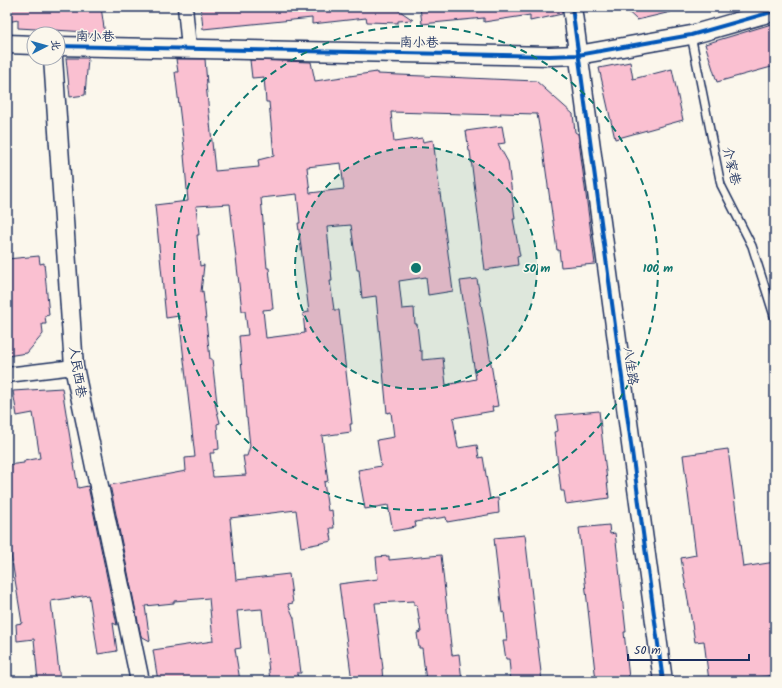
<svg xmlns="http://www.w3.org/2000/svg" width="782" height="688" font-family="Kalam,'LXGW WenKai TC',sans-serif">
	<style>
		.building { fill: #fac0d1; stroke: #1b2f5e; fill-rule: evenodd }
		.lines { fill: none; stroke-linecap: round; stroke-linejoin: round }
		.service-casing { stroke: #1b2f5e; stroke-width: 10 }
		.minor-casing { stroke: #1b2f5e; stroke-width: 17 }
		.tertiary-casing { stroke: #1b2f5e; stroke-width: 21 }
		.service { stroke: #fbf7ec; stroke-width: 7 }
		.minor { stroke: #fbf7ec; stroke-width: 14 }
		.tertiary { stroke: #fbf7ec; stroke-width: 18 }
		.cycleway-casing { stroke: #fbf7ec; stroke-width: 6 }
		.cycleway { stroke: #0057b8; stroke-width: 4 }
		.ring { fill: none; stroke: #0f766e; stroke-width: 2; stroke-dasharray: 7 5 }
		.labels { text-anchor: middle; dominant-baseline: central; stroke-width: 3; stroke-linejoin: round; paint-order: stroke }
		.street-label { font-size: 13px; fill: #1b2f5e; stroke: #fbf7ec }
		.centre { fill: #0f766e; stroke: #fbf7ec; stroke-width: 2 }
		.ring-label { font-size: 12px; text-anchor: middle; font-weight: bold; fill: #0f766e; stroke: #fbf7ec; stroke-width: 3; stroke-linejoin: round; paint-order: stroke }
	</style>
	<rect width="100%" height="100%" fill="#fbf7ec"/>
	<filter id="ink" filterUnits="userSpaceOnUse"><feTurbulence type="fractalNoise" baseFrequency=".025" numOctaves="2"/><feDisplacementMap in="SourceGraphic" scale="8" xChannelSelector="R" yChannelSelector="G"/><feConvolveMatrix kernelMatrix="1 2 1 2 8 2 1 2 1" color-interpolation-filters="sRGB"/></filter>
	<g filter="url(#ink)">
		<g class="building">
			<polygon points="7,7 101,7 105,35 88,34 88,32 18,28 18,20 7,22"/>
			<polygon points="201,7 386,7 386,9 397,9 413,20 398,21 398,23 367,22 366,18 312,24 312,18 203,29"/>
			<polygon points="420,7 562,7 562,14 530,21 530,15 484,22 484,18 422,24"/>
			<polygon points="623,7 671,7 671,12 637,20"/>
			<polygon points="775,23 775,66 717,82 705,44"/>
			<polygon points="66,58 88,58 85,95 70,97"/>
			<path d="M176 59H205L207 84H206L215 171 259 167 258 160 274 156 269 102H266L264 77 252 78 250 60 311 62 315 81 377 72V74L536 81 573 114 575 132 578 134 595 264 561 267 559 250H557L542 143 537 114 500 113 501 115 391 112 394 142 422 138 423 142 433 140 453 291 428 295 426 277 399 281 402 309 414 308 415 324H417L420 351H422V360L443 358 446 385 476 379 460 281 477 279 498 406 492 407 493 411 453 418 458 448 477 445 479 458 483 457 490 499 498 498 499 513 447 522 446 517 415 522 416 527 393 531 388 505 365 509 358 470 381 466 377 440 394 437 391 412 387 413 376 296 362 298 359 270H357L351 225 327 227 332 281H330L334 310H339L352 424H350L351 432 322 436 328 481 324 482 328 511 332 510 334 528H330L332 541 301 547 296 510 230 518 236 580 289 574 293 603 288 604 294 618 301 673H297L298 679 270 681 262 609 237 611 241 648 235 649 240 681H158L153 650 213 641 209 598 174 601V603L145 606 150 641 141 636 110 485 186 471 185 458 195 457 179 316 166 318 155 205 188 201 184 155H185L175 72H178ZM341 163 344 189 310 193 307 167ZM297 194 300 223H298L309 312 303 313 305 333 266 338 263 310 273 309 269 268H267L261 198ZM230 204 242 311H245L248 335 239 336 246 418H247L250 446 247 456H243L246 475 213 477 210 453H214V450L219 449 217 424 220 423 215 403H217L212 359H210L203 291 201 292 204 265 200 266 197 235H199L196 206Z"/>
			<polygon points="630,62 633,79 672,69 683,120 615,139 599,68"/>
			<polygon points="502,126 505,143 498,144 508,162 515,219 513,219 520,256 517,257 518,265 485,270 470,151 469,151 466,131"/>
			<polygon points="39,256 40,264 44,263 49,315 45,316 46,324 42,324 43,334 27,353 7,356 7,259"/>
			<polygon points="62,388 78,488 88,486 117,625 113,623 117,651 98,654 89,595 51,601 60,681 38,681 34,639 17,641 16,624 22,623 7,530 7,465 24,463 24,461 40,458 33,413 17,416 13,391"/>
			<polygon points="599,411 609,498 566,504 564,491 561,491 555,439 554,432 558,431 556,415"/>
			<polygon points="728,449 743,567 775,562 775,675 735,681 709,681 704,641 695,642 681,558 696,555 683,455"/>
			<polygon points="609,525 610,534 615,533 617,550 626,632 624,632 629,678 596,681 579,528"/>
			<polygon points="525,535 531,587 542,681 511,681 509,659 506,659 503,641 507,641 504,612 502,613 494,538"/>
			<polygon points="441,555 452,655 459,654 462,681 426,681 422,648 419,648 417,633 421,632 417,605 414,605 414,601 375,603 383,669 382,669 383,681 352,681 339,584 378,579 376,557 389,556 389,560"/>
		</g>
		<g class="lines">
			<defs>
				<polyline id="service" points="691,35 721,185 752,246 775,319"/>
				<g id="minor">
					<polyline points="185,7 189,48"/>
					<polyline points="7,375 74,367"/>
				</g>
				<g id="tertiary">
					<polyline points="572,7 663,681"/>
					<polyline points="7,44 34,45"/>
					<polyline points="58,46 549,56 578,55 691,35 775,11"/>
					<polyline points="53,58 74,367 140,681"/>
				</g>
			</defs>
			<use href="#service" class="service-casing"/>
			<use href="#minor" class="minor-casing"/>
			<use href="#tertiary" class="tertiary-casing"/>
			<use href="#service" class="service"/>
			<use href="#minor" class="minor"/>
			<use href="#tertiary" class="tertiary"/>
			<defs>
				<g id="cycleway">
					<polyline points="572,7 663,681"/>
					<polyline points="58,46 549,56 578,55 691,35 775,11"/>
				</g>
			</defs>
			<use href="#cycleway" class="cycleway-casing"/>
			<use href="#cycleway" class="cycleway"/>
		</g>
	</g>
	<circle cx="416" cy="268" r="121" fill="#0f766e" fill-opacity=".12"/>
	<g class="ring">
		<circle cx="416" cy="268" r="121"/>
		<circle cx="416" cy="268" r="242"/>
	</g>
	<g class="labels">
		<g class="street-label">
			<text transform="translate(95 37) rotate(1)">南小巷</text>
			<text transform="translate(419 43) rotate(1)">南小巷</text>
			<text transform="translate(731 166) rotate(76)">介家巷</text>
			<text transform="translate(630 366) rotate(82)">八佳路</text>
			<text transform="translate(77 372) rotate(81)">人民西巷</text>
		</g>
	</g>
	<circle cx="416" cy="268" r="6" class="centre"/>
	<g class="ring-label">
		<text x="537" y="272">50 m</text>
		<text x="658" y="272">100 m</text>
	</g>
	<rect width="782" height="688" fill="none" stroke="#fbf7ec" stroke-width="24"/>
	<rect x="12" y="12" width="758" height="664" fill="none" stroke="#1b2f5e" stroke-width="1.5" filter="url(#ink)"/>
	<g transform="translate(46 46) rotate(84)"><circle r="19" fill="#fbf7ec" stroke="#a1a7b3"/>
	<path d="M0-3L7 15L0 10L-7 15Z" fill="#1f6fb2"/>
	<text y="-6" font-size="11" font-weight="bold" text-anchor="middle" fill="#1b2f5e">北</text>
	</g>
	<path d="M628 654v6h121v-6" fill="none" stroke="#1b2f5e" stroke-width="2"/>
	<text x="634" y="654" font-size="12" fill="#1b2f5e" stroke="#fbf7ec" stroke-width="3" paint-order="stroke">50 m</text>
</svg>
